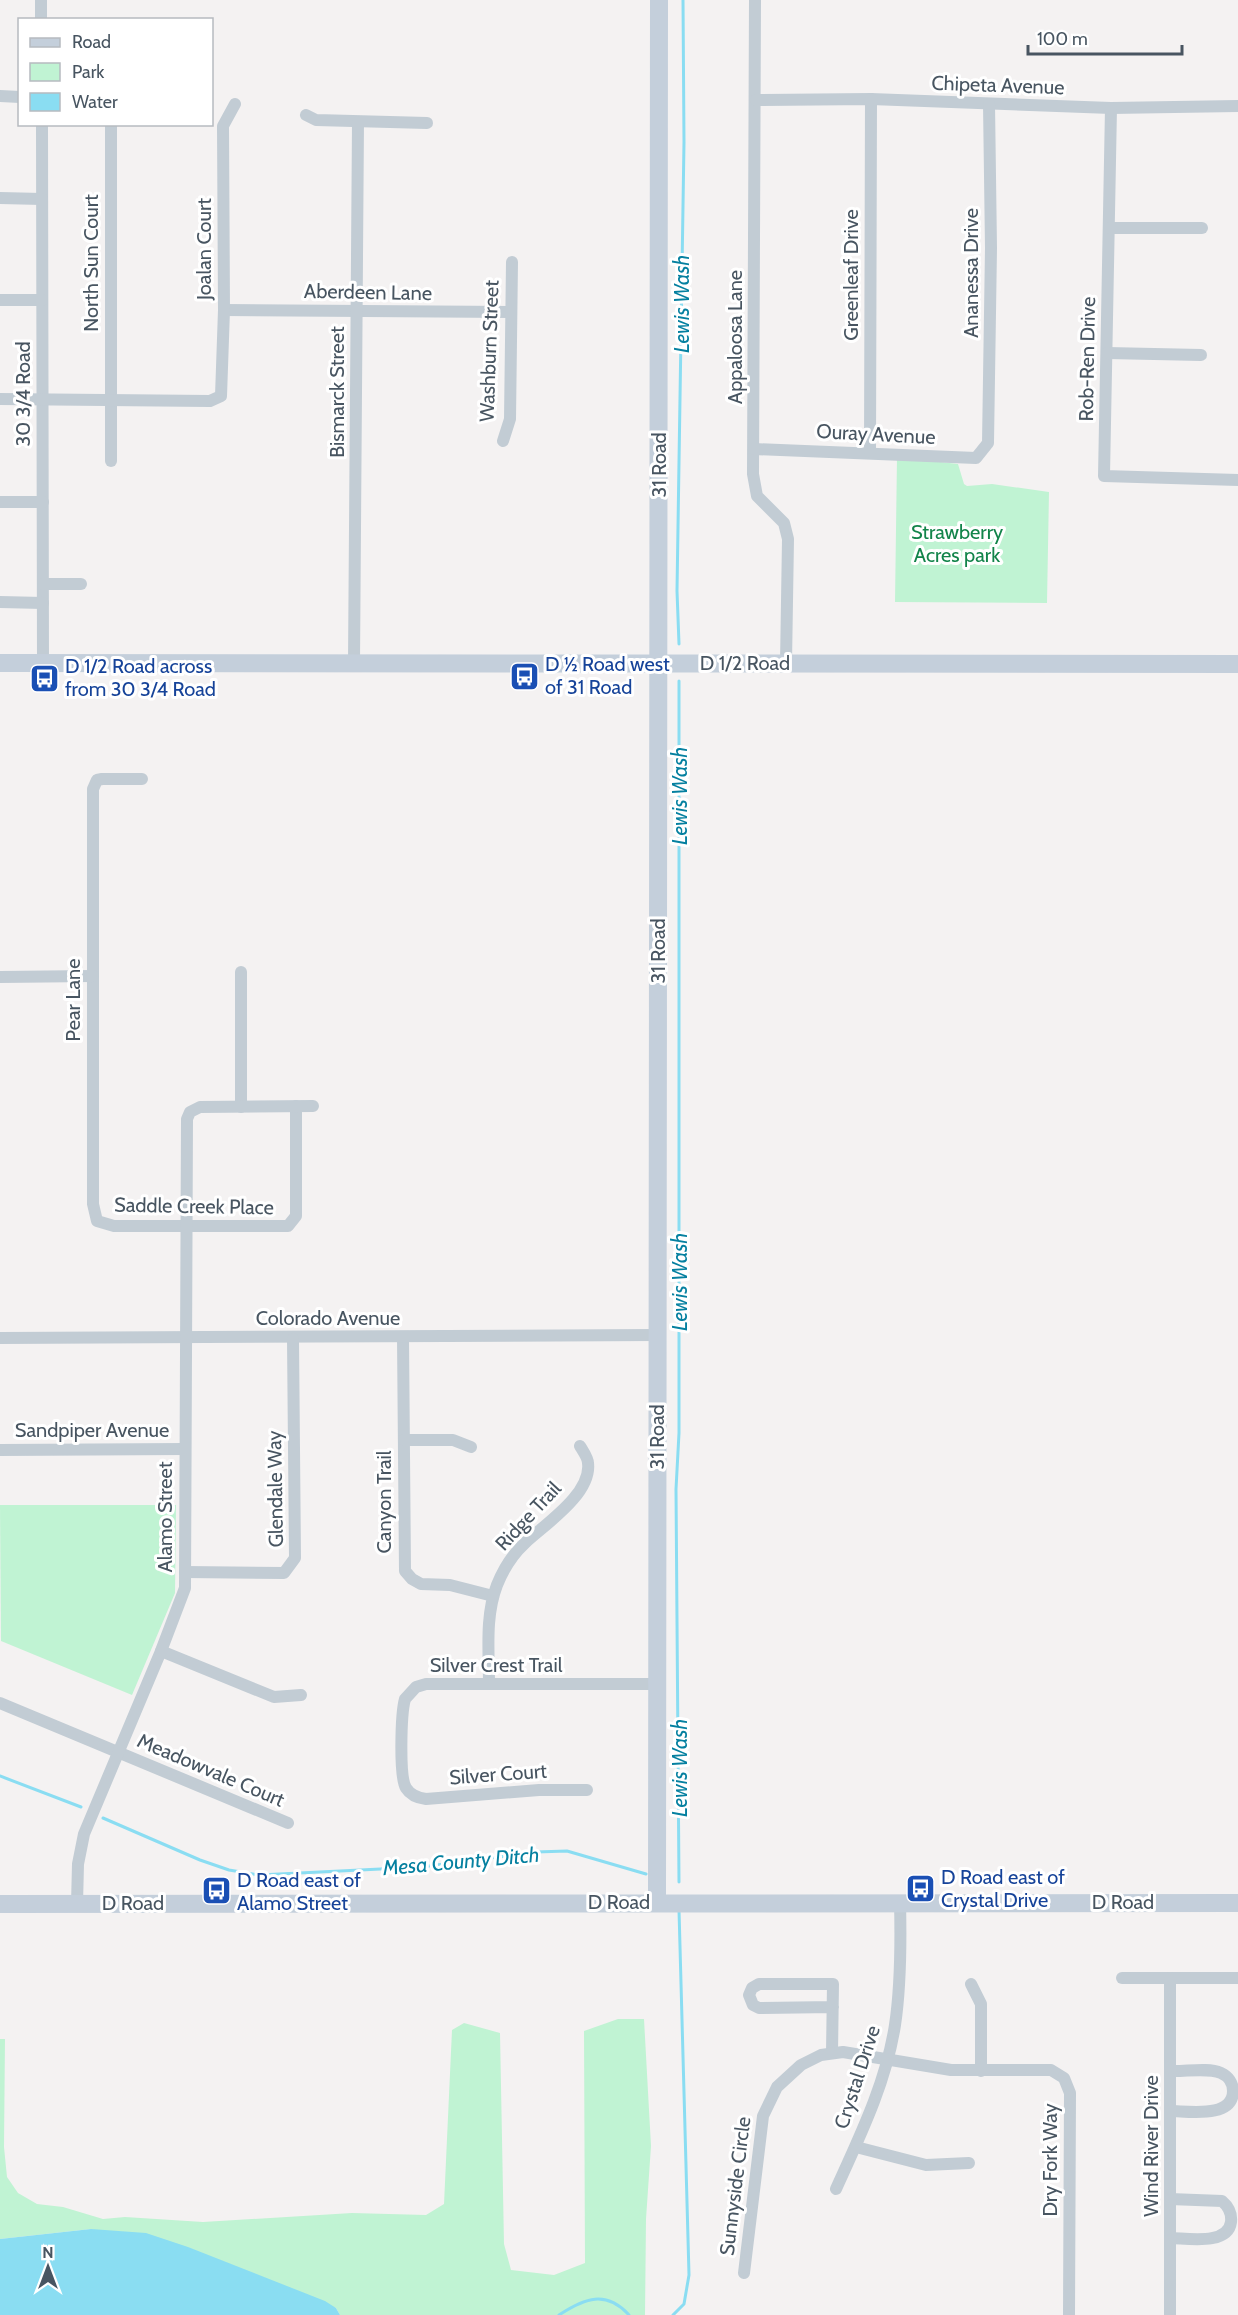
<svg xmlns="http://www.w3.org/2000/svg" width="1238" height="2315" font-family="Cabin,sans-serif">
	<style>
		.green { fill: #c0f3d3 }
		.water { fill: #8addf2 }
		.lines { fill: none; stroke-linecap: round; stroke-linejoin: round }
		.stream { stroke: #8addf2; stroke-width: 3 }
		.street { stroke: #c2ccd4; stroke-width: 12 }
		.secondary { stroke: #c4cfdb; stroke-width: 18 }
		.labels { text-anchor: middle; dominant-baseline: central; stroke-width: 6; stroke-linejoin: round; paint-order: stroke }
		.street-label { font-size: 20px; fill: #485561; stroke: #fff }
		.park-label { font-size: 20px; fill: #12844a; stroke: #fff }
		.transit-label { font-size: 20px; fill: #164399; stroke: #fff; text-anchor: start }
		.water-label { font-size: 21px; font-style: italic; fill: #0580a0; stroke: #fff }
	</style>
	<rect width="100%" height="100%" fill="#f4f2f2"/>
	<g class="green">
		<polygon points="897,457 958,464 964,484 967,486 992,484 1049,492 1047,603 895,602"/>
		<polygon points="0,1505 176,1505 175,1593 132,1695 1,1641"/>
		<polygon points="618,2019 644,2019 651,2146 646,2219 645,2315 340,2315 336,2308 91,2229 0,2239 0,2039 5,2039 4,2147 7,2177 18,2193 37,2204 63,2207 103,2219 125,2217 203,2222 352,2213 426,2215 444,2204 452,2030 464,2023 500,2033 504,2244 511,2270 554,2275 585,2263 584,2031"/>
	</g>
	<polygon class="water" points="91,2229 146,2233 188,2247 325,2301 336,2308 340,2315 0,2315 0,2239"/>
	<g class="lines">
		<g class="stream">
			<polyline points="679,644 677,591 684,142 683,0"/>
			<polyline points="0,1776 81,1807"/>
			<polyline points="103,1818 200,1860 229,1870 259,1875 421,1867 536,1852 567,1851 646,1874"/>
			<polyline points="679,1882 676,1489 679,1433 679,681"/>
			<path d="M559 2315C585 2298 606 2290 629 2315"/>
			<polyline points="673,2315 684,2304 689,2275 679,1910"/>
		</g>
		<g class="street">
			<polyline points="41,0 41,20"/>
			<polyline points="755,0 753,474 757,496 784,523 788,539 786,663"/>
			<polyline points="0,96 20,97"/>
			<polyline points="756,100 871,99 1111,108 1238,106"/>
			<polyline points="1111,108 1104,476 1238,480"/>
			<polyline points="306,115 316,120 427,123"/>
			<polyline points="42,124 43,663"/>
			<polyline points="111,124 111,461"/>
			<polyline points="0,198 42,199"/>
			<polyline points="1110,228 1202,228"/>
			<polyline points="0,300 42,300"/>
			<polyline points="224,310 511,312"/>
			<polyline points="1107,353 1201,355"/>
			<polyline points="0,399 210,401 221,396 224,310 223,126 235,104"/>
			<polyline points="503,441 510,419 512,262"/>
			<polyline points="754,449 976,458 988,443 991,248 989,104"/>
			<polyline points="870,452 871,99"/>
			<polyline points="0,502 43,502"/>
			<polyline points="43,584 81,584"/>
			<polyline points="0,602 43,603"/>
			<polyline points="354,663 358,122"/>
			<polyline points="142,779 102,779 97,780 93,789 93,1204 97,1221 114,1226 288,1226 296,1216 296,1106"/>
			<polyline points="0,977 93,976"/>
			<polyline points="241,1107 241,972"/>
			<polyline points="403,1337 405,1571 412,1579 421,1584 450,1585 493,1596"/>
			<polyline points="0,1338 656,1335"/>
			<polyline points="404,1440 453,1440 471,1447"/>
			<polyline points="0,1450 185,1449"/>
			<polyline points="185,1572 284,1573 295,1558 293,1339"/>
			<polyline points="161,1651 274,1697 301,1695"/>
			<path d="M489 1684C489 1651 485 1616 497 1585 503 1570 513 1554 525 1543 544 1525 592 1494 588 1463 588 1458 583 1451 580 1446"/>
			<polyline points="0,1703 288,1823"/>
			<path d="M587 1790H539L426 1799C418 1798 411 1796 406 1788 399 1777 401 1713 405 1699L416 1687 426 1684H657"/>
			<polyline points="77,1904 78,1864 84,1834 161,1651 185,1588 187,1119 190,1112 200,1107 313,1106"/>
			<polyline points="1122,1978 1238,1978"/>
			<polyline points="971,1984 981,2004 981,2071"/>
			<polyline points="832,2053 833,1984 759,1984 752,1988 749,1995 753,2005 759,2008 833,2007"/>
			<path d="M1170 2071C1185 2072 1207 2067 1221 2073 1228 2076 1233 2083 1233 2091 1233 2119 1188 2111 1170 2111"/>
			<polyline points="856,2147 926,2165 969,2163"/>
			<path d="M836 2189C860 2136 886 2083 895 2025 901 1985 901 1942 900 1901"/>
			<path d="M1170 2238C1186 2238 1228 2246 1231 2222 1232 2213 1229 2207 1222 2201L1170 2199"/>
			<polyline points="744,2273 763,2116 777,2087 801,2065 821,2055 843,2052 951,2070 1051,2070 1064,2078 1070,2093 1069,2315"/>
			<polyline points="1170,2315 1170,1978"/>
		</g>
		<g class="secondary">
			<polyline points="0,663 1238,664"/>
			<polyline points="657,1902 659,0"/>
			<polyline points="0,1904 1238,1903"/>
		</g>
	</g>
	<defs>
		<symbol id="bus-square" viewBox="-11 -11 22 22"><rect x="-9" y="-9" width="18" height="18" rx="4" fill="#1a4fb4" stroke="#fff"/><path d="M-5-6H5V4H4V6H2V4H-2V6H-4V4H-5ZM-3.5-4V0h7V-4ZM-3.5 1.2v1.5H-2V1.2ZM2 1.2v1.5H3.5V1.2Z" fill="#fff"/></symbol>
	</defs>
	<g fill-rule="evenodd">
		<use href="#bus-square" x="508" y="660" width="33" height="33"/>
		<use href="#bus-square" x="28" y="662" width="33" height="33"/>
		<use href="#bus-square" x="904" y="1872" width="33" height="33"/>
		<use href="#bus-square" x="200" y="1874" width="33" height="33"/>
	</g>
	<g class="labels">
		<g class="street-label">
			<text transform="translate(998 85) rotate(2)">Chipeta Avenue</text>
			<text transform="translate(204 249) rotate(-90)">Joalan Court</text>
			<text transform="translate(91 263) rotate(-90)">North Sun Court</text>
			<text transform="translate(971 273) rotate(-90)">Ananessa Drive</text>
			<text transform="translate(851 275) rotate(-90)">Greenleaf Drive</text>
			<text transform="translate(368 292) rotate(1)">Aberdeen Lane</text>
			<text transform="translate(735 337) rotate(-90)">Appaloosa Lane</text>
			<text transform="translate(489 351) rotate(-88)">Washburn Street</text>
			<text transform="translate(1087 359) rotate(-89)">Rob-Ren Drive</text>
			<text transform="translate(337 392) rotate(-90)">Bismarck Street</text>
			<text transform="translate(23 394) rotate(-90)">30 3/4 Road</text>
			<text transform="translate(876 434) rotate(3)">Ouray Avenue</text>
			<text transform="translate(659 465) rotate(-90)">31 Road</text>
			<text x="745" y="663">D 1/2 Road</text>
			<text transform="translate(658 951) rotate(-90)">31 Road</text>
			<text transform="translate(73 1000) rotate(-90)">Pear Lane</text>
			<text transform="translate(194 1206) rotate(1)">Saddle Creek Place</text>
			<text x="328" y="1318">Colorado Avenue</text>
			<text x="92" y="1430">Sandpiper Avenue</text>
			<text transform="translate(657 1437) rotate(-90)">31 Road</text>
			<text transform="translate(275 1489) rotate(-91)">Glendale Way</text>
			<text transform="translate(384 1502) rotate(-90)">Canyon Trail</text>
			<text transform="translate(528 1516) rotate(-47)">Ridge Trail</text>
			<text transform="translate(165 1517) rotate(-90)">Alamo Street</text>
			<text x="496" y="1665">Silver Crest Trail</text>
			<text transform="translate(211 1770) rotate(23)">Meadowvale Court</text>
			<text transform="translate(498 1774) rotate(-4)">Silver Court</text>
			<text x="619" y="1902">D Road</text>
			<text x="1123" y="1902">D Road</text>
			<text x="133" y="1903">D Road</text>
			<text transform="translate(857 2077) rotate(-72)">Crystal Drive</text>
			<text transform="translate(1151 2146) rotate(-90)">Wind River Drive</text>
			<text transform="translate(1050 2160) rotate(-90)">Dry Fork Way</text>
			<text transform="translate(735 2186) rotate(-83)">Sunnyside Circle</text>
		</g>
		<g class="park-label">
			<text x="957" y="532">Strawberry<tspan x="957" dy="23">Acres park</tspan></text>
		</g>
		<g class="transit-label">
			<text x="545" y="664">D ½ Road west<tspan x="545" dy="23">of 31 Road</tspan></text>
			<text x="65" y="666">D 1/2 Road across<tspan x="65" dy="23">from 30 3/4 Road</tspan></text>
			<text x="941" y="1877">D Road east of<tspan x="941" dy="23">Crystal Drive</tspan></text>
			<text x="237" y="1880">D Road east of<tspan x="237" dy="23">Alamo Street</tspan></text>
		</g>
		<g class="water-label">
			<text transform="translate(681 304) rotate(-90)">Lewis Wash</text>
			<text transform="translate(679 796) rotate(-90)">Lewis Wash</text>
			<text transform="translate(679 1282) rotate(-90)">Lewis Wash</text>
			<text transform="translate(679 1768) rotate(-90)">Lewis Wash</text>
			<text transform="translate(461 1861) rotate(-5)">Mesa County Ditch</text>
		</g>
	</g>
	<rect x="18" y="18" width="195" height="108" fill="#ffffff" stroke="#b6bbc0" stroke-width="1.5"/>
	<rect x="30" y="38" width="30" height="9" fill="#c4cfdb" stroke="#b6bbc0" stroke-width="1.5"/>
	<text x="72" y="48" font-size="18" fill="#485561">Road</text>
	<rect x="30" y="63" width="30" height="18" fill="#c0f3d3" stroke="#b6bbc0" stroke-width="1.5"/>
	<text x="72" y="78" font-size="18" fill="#485561">Park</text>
	<rect x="30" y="93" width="30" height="18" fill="#8addf2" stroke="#b6bbc0" stroke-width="1.5"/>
	<text x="72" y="108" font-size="18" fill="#485561">Water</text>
	<g transform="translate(48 2267)" stroke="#ffffff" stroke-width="4.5" paint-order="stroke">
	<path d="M0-4.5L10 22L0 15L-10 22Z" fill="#485561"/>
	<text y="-9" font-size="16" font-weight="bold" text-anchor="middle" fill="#485561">N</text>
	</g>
	<path d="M1028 45v9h154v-9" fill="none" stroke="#485561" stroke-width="3"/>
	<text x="1037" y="45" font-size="18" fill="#485561" stroke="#ffffff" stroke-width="4.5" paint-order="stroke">100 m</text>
</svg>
